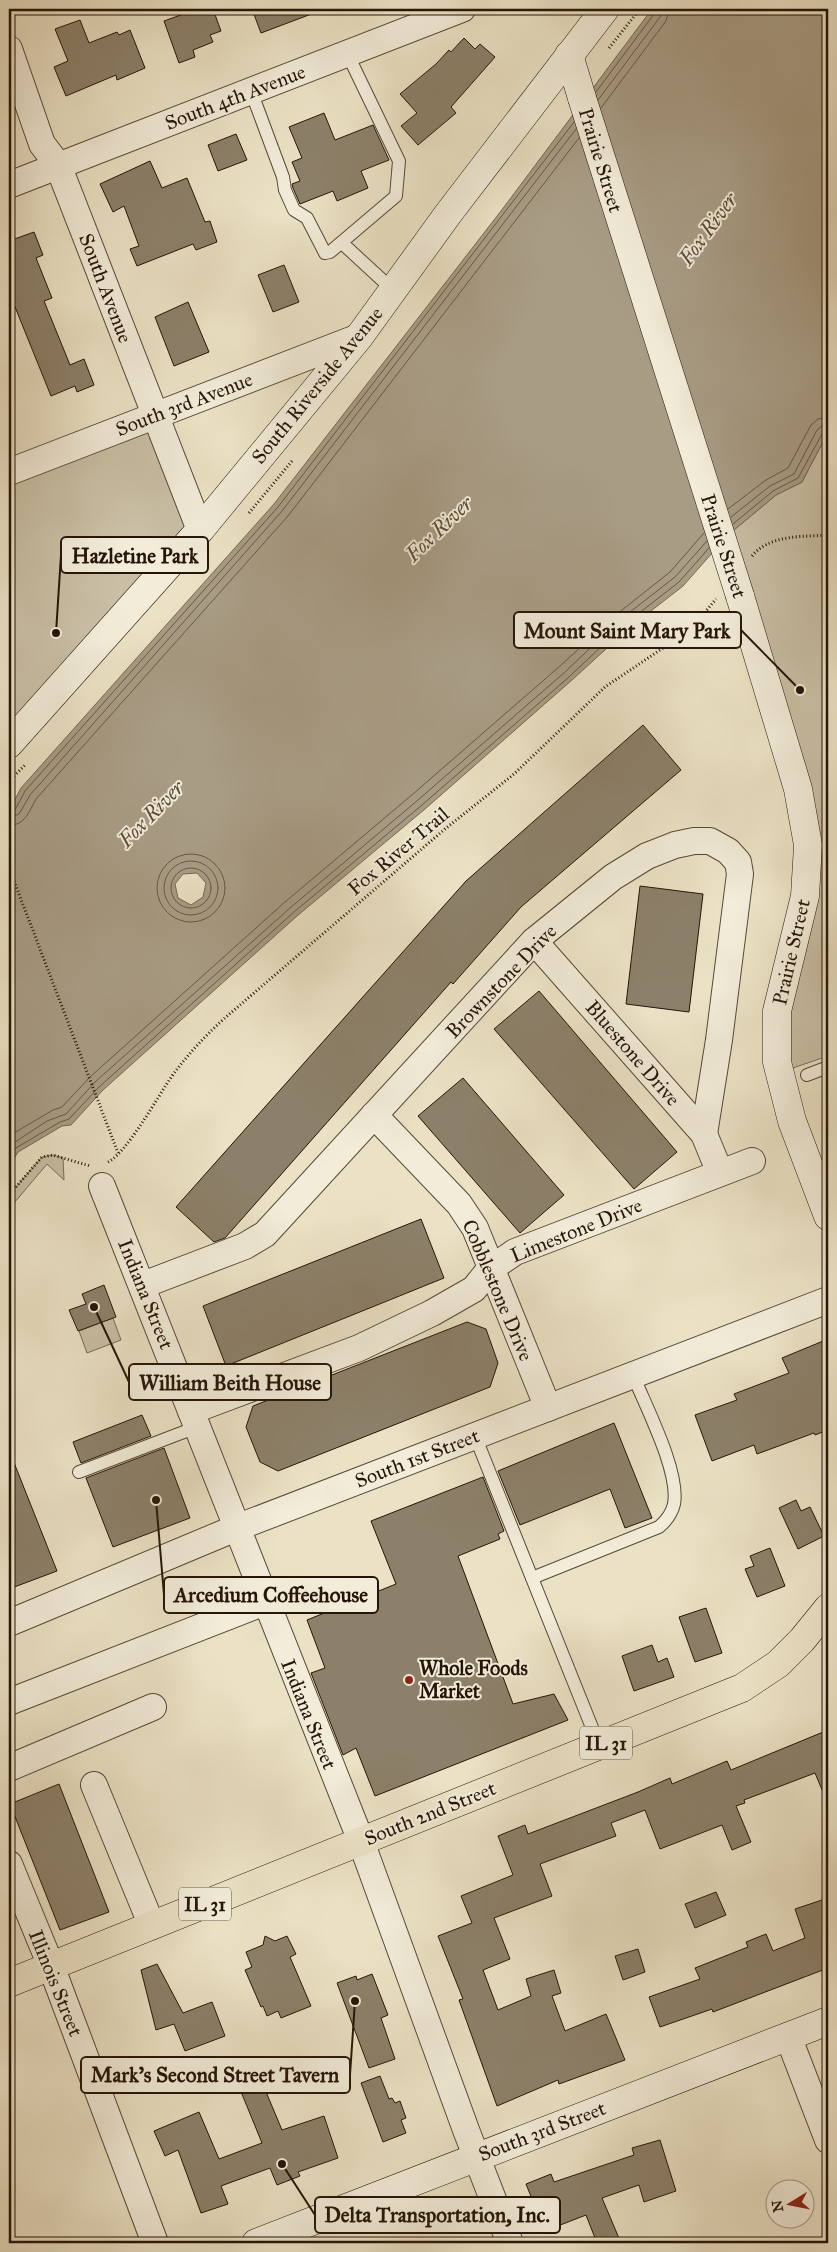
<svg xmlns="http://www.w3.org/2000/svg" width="837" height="2252" font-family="'IM FELL Great Primer',serif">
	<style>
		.green { fill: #c9bfa5; stroke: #776a56 }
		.water { fill: #a89c85; stroke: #746653; fill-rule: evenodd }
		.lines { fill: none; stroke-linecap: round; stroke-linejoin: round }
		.shore { stroke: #665846; stroke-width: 1 }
		.building { fill: #8c806a; stroke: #251508 }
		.lane-casing { stroke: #564837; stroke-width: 14 }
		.street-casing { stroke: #564837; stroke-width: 28 }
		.secondary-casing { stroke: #251508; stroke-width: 29 }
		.primary-casing { stroke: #251508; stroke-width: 29 }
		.path { stroke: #251508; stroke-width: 3; stroke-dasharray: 1 2.5; stroke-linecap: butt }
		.lane { stroke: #f2ecd9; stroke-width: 12 }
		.street { stroke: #f2ecd9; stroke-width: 26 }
		.secondary { stroke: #f2ecd9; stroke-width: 28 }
		.primary { stroke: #ebe2c5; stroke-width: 28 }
		.secondary-bridge-casing { stroke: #251508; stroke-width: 29; stroke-linecap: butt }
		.secondary-bridge { stroke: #f2ecd9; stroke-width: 28 }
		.poi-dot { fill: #8f2418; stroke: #f2ecd9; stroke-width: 2 }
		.labels { text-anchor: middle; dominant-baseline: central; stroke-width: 4; stroke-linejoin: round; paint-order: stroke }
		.shield { fill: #f2ecd9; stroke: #625647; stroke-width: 1 }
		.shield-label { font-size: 19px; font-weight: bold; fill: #251508 }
		.street-label { font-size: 20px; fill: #251508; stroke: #f2ecd9 }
		.poi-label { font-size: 20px; font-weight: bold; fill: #251508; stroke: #f2ecd9; text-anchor: start }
		.water-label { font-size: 21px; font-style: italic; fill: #594b3a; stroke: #f2ecd9 }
		.leader { fill: none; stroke: #251508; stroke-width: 2 }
		.callout-dot { fill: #251508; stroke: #f2ecd9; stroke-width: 2 }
		.callout { fill: #f2ecd9; stroke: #251508; stroke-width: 2 }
		.callout-label { font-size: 21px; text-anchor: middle; font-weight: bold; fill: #251508 }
	</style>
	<rect width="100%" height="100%" fill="#ebe2c5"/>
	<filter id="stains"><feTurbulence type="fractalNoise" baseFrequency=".004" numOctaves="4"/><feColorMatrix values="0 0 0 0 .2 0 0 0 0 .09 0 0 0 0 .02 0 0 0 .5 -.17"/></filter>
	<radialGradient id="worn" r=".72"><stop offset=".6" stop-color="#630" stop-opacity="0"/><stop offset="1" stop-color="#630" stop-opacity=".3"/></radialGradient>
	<g class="green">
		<polygon points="151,423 196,533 9,732 9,478"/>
		<polygon points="828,432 828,1056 787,1070 787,1008 814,900 728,535 776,495 802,482"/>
		<polygon points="53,1155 63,1158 64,1180 47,1164 9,1209 9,1195 42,1157"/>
		<polygon points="113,1318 121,1340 87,1353 79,1331"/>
	</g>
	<path class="water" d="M652 9H828V432L802 482 776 495 728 535 683 586 629 628 572 680 425 809 297 916 103 1090 71 1125 62 1126 18 1152 9 1167V811L21 788 274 504 501 211ZM197 873 206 883 203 897 191 905 178 898 175 884 183 874Z"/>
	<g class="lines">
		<g class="shore">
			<polyline points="596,92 654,14 655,9"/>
			<polyline points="598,100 660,17 662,9"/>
			<polyline points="601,108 666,21 669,9"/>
			<polyline points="728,509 766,480 788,468 811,425 818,419 828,417"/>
			<polyline points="731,517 770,486 794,474 817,430 822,426 828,425"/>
			<polyline points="733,524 773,491 798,478 822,434 828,431"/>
			<polyline points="9,812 15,810 25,791 278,507 574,122"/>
			<polyline points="9,818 19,814 30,795 282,511 576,129"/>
			<path d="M9 826C25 825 29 812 36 799L288 516 579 138"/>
			<circle cx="191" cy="888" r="34"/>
			<circle cx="191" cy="888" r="27"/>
			<circle cx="191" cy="888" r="20"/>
			<polyline points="9,1136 53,1110 62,1107 90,1077 285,902 413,794 560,666 617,614 670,572 704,533"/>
			<polyline points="9,1146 47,1121 66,1114 95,1082 290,908 418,800 565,672 621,619 675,577 707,541"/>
			<polyline points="9,1158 16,1148 60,1122 69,1119 99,1087 294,912 422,805 569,677 625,624 679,582 709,548"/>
		</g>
	</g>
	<g class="building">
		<polygon points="197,9 213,9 221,31 210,35 213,42 193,50 195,57 179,63 164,21"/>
		<polygon points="252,9 322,9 322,10 261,33"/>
		<polygon points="80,20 89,43 117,32 119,35 130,30 145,68 117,80 116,75 66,96 54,67 68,61 55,29"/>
		<polygon points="464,38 475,49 480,44 495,57 451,107 456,113 418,145 401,126 417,113 400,94 436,64 449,50 451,52"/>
		<polygon points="324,113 335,140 373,125 389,160 361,171 368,188 337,201 333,191 300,204 293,188 292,184 300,181 292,162 302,158 289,127"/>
		<polygon points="236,134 247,160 218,171 208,145"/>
		<polygon points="150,161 162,188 187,178 205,222 210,221 217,242 196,250 193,244 137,266 130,249 139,246 124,206 113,212 100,184"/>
		<polygon points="34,232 43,255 36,258 52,298 44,301 70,365 84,359 94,385 77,392 75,386 51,396 9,292 9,241"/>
		<polygon points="284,265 299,302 273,312 258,275"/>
		<polygon points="188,302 209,352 174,366 155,317"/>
		<polygon points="643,725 681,770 521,907 453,984 451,982 225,1238 214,1242 176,1207 466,881"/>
		<polygon points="640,886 703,894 689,1012 626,1004"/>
		<polygon points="539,991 677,1152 634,1189 494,1029"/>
		<polygon points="463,1078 564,1195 520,1233 418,1116"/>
		<polygon points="421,1219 444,1278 226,1366 203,1306"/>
		<polygon points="104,1285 116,1317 78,1331 69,1310 86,1304 82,1294"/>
		<polygon points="467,1322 486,1329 498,1363 490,1387 278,1471 260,1462 246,1427 253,1406"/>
		<polygon points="828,1339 828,1430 815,1435 814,1433 757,1454 754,1445 712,1461 695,1415 737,1400 734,1394 789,1373 782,1358"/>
		<polygon points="142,1415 151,1436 81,1463 73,1442"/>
		<polygon points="614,1423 652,1518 625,1528 610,1489 520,1525 498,1471"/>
		<polygon points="164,1448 190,1518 113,1547 86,1478"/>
		<polygon points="9,1450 57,1571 9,1589"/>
		<polygon points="483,1477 504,1531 498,1534 500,1539 458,1556 513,1704 554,1694 568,1720 375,1796 356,1748 343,1755 311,1673 325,1668 307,1620 396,1584 371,1521"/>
		<polygon points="796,1500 801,1511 810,1507 824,1536 798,1549 779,1508"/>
		<polygon points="770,1548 785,1586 757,1597 745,1569 754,1566 750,1556"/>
		<polygon points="706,1608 722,1653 695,1662 679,1617"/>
		<polygon points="652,1645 658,1662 667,1658 674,1677 634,1691 622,1656"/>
		<polygon points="828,1730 828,1804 815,1773 744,1800 745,1803 736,1806 751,1842 732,1850 722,1825 660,1849 645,1810 611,1823 616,1836 540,1864 552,1896 494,1918 510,1959 483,1970 498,2010 531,1996 526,1979 554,1970 561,1993 552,1996 565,2031 606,2014 625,2060 559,2084 558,2080 497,2106 459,2000 463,1999 438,1936 472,1923 461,1896 513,1875 498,1836 525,1825 528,1834 638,1792 670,1778 672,1784 727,1761 731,1770"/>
		<polygon points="59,1784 109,1912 60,1930 10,1804"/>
		<polygon points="716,1892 726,1915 695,1928 685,1904"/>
		<polygon points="825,1899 828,1909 828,1968 713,2012 712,2009 660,2027 649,1997 700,1979 695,1968 748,1947 746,1942 766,1934 773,1951 805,1938 795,1909"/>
		<polygon points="265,1936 275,1941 287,1936 296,1954 290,1957 311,2006 281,2018 278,2011 267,2016 263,2006 261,2007 245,1970 252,1967 246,1952 263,1945"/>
		<polygon points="638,1949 645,1972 623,1980 615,1956"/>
		<polygon points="157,1964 183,2013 212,2002 225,2036 185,2051 174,2024 156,2030 141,1970"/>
		<polygon points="372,1974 388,2015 381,2018 395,2059 369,2068 337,1983 356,1976 357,1980"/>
		<polygon points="256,2068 282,2130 324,2116 338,2158 298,2172 300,2176 277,2185 270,2168 221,2186 228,2204 201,2213 178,2150 165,2156 154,2131 199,2112 219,2159 262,2143 235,2077"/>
		<polygon points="380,2076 389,2099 392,2098 395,2103 400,2101 406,2118 401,2120 406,2133 383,2142 361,2083"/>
		<polygon points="660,2140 676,2191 644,2202 639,2185 602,2198 621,2243 597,2243 586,2215 545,2231 526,2184 551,2174 554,2182 634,2155 632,2148"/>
	</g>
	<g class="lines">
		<defs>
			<g id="lane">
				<polyline points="251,91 283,177 285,190 294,210 307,218 325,253 330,252 396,196 399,161 347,53"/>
				<polyline points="342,243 393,290"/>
				<polyline points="807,1075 828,1067"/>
				<polyline points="475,1436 599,1745"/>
				<polyline points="79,1472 197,1427"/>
				<path d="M532 1578 659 1527C666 1521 672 1513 674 1504 680 1472 646 1407 633 1375"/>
			</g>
			<g id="street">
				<polyline points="9,49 42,144 58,165 200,530"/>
				<polyline points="9,185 462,9"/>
				<polyline points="9,472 359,337"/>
				<polyline points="534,941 704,1134 720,1173"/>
				<polyline points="374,1115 459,1204 475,1228 548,1408"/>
				<polyline points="102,1186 359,1836 466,2130 510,2243"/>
				<polyline points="143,1285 245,1246 265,1234 534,941 613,877 647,856 675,845 694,841 710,841 728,851 738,862 740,874 719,1040 704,1134"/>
				<polyline points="191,1411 359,1348 432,1313 474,1289 490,1269 515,1252 752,1161"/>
				<polyline points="9,1623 236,1528 828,1300"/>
				<polyline points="9,1702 265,1602"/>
				<polyline points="9,1768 153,1707"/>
				<polyline points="94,1785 152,1926"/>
				<polyline points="9,1864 51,1966 155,2243"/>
				<polyline points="788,2036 828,2140"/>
			</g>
			<g id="secondary">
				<polyline points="569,55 582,98"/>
				<polyline points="740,596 798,789 808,845 805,896 777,1011 777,1062 792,1121 828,1216"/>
				<polyline points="9,744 200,530 359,337 448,214 605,9"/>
				<polyline points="256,2243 828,2021"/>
			</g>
			<polyline id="primary" points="9,1983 742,1688 778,1664 802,1640 828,1608"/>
		</defs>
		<use href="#lane" class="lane-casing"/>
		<use href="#street" class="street-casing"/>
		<use href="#secondary" class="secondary-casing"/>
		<use href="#primary" class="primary-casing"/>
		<g class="path">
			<polyline points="609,48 640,9"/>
			<polyline points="249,513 292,461"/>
			<path d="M752 556C770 534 803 537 828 535"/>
			<polyline points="9,781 26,764"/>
			<polyline points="9,868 118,1153"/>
			<path d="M108 1162C127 1153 158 1096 172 1076 188 1054 206 1035 226 1017L445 829 514 774 605 687 663 648 696 623 716 599"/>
			<polyline points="9,1195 42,1157 53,1155 90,1166"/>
		</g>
		<use href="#lane" class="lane"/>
		<use href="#street" class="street"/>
		<use href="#secondary" class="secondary"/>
		<use href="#primary" class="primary"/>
		<defs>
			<polyline id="secondary-bridge" points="582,98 740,596"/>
		</defs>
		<use href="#secondary-bridge" class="secondary-bridge-casing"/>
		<use href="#secondary-bridge" class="secondary-bridge"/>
	</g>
	<circle class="poi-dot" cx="409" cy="1680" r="5"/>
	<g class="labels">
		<g class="shield">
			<rect x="580" y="1726.5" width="52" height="33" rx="4"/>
			<rect x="179" y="1887.5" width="52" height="33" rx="4"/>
		</g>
		<g class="shield-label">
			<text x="606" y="1743">IL 31</text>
			<text x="205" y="1904">IL 31</text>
		</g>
		<g class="street-label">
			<text transform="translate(235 97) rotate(-21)">South 4th Avenue</text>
			<text transform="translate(601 160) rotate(73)">Prairie Street</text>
			<text transform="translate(106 288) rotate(69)">South Avenue</text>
			<text transform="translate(317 385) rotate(-51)">South Riverside Avenue</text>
			<text transform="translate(184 404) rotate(-21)">South 3rd Avenue</text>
			<text transform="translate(724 546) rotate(72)">Prairie Street</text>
			<text transform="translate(398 851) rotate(-40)">Fox River Trail</text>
			<text transform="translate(791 952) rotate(-77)">Prairie Street</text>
			<text transform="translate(501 981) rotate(-46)">Brownstone Drive</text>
			<text transform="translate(633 1053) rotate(49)">Bluestone Drive</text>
			<text transform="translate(576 1230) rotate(-22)">Limestone Drive</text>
			<text transform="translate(498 1290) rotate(67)">Cobblestone Drive</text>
			<text transform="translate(146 1294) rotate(68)">Indiana Street</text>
			<text transform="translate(417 1458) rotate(-21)">South 1st Street</text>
			<text transform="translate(309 1714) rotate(68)">Indiana Street</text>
			<text transform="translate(430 1813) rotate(-22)">South 2nd Street</text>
			<text transform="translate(56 1983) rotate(68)">Illinois Street</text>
			<text transform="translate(542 2131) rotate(-21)">South 3rd Street</text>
		</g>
		<g class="poi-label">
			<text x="419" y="1668">Whole Foods<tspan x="419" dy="23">Market</tspan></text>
		</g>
		<g class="water-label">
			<text transform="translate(708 229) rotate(-54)">Fox River</text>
			<text transform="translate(439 529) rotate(-44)">Fox River</text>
			<text transform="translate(151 814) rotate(-46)">Fox River</text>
		</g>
	</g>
	<path class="leader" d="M56 633L61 555M800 690L741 630M94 1307L129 1382M156 1500L164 1595M355 2001L350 2075M282 2164L315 2215"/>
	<g class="callout-dot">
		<circle cx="56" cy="633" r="5"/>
		<circle cx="800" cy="690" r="5"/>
		<circle cx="94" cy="1307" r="5"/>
		<circle cx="156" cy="1500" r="5"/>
		<circle cx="355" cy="2001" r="5"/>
		<circle cx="282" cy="2164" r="5"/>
	</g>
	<g class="callout">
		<rect x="61" y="537" width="147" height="36" rx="5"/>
		<rect x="514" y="612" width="227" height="36" rx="5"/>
		<rect x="129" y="1364" width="202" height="36" rx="5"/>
		<rect x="164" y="1577" width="214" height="36" rx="5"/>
		<rect x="81" y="2057" width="269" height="36" rx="5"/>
		<rect x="315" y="2197" width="245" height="36" rx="5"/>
	</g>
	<g class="callout-label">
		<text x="135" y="563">Hazletine Park</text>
		<text x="627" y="638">Mount Saint Mary Park</text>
		<text x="230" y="1390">William Beith House</text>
		<text x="271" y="1602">Arcedium Coffeehouse</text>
		<text x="215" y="2082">Mark's Second Street Tavern</text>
		<text x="437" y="2222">Delta Transportation, Inc.</text>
	</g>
	<rect width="837" height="2252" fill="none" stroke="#ebe2c5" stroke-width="30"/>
	<rect x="10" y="10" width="817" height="2232" fill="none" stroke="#251508" stroke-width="2.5"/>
	<rect x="15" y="15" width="807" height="2222" fill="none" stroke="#251508"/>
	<g transform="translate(790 2204) rotate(260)"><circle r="24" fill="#f2ecd9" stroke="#a09685"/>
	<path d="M0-4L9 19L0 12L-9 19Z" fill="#8f2418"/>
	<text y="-8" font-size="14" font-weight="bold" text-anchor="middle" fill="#251508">N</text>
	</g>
	<rect width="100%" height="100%" filter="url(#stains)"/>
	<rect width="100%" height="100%" fill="url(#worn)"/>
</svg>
